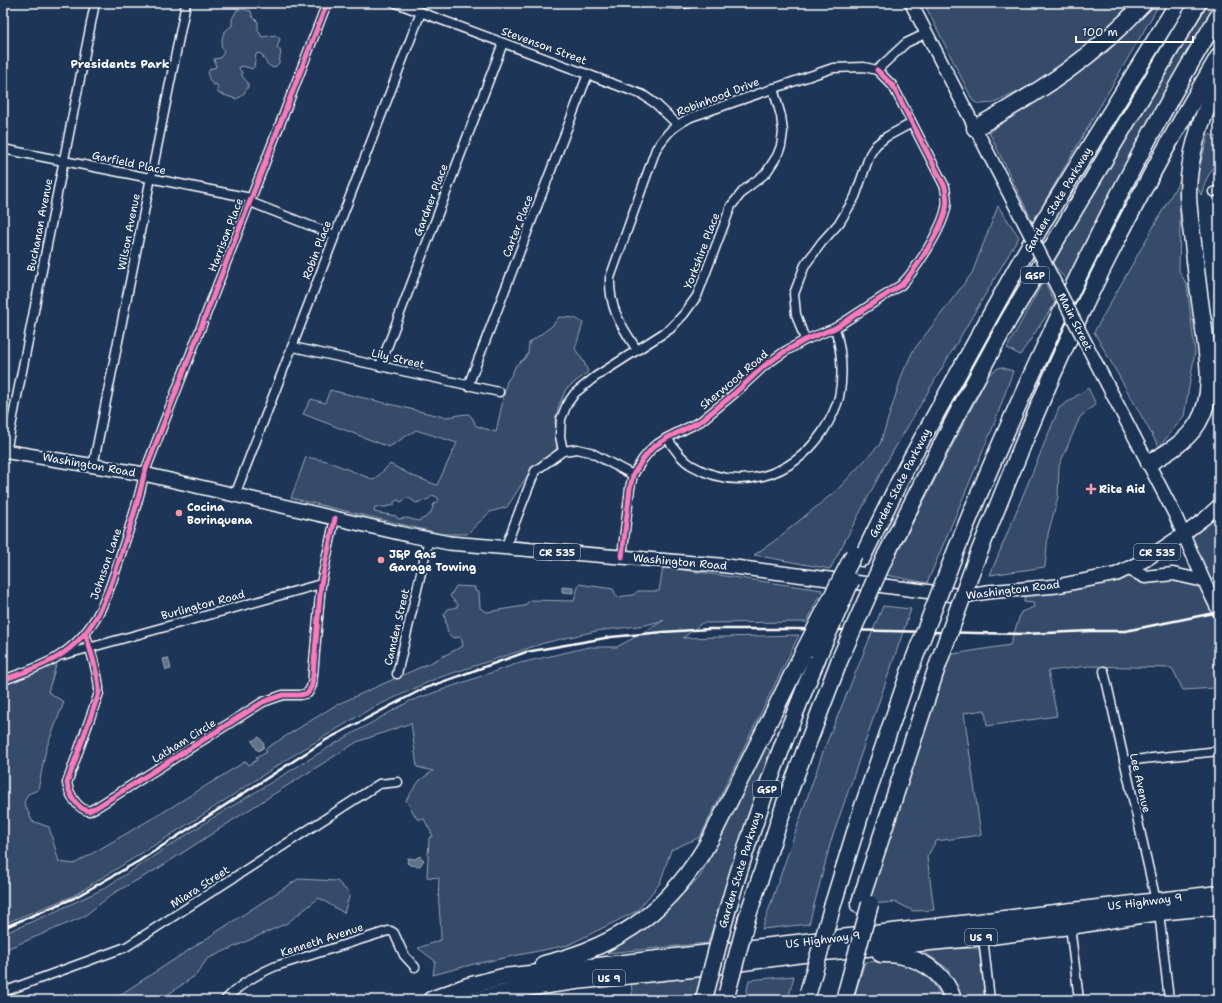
<svg xmlns="http://www.w3.org/2000/svg" width="1222" height="1003" font-family="'Shantell Sans',sans-serif">
	<style>
		.green { fill: #364b69; stroke: #9aa5b4; fill-rule: evenodd }
		.water { fill: #617289; stroke: #a0aab8 }
		.lines { fill: none; stroke-linecap: round; stroke-linejoin: round }
		.street-casing { stroke: #fff; stroke-width: 11 }
		.secondary-casing { stroke: #fff; stroke-width: 15 }
		.primary-casing { stroke: #fff; stroke-width: 16 }
		.highway-casing { stroke: #fff; stroke-width: 19 }
		.street { stroke: #1d3557; stroke-width: 8 }
		.secondary { stroke: #1d3557; stroke-width: 12 }
		.primary { stroke: #1d3557; stroke-width: 13 }
		.highway { stroke: #1d3557; stroke-width: 16 }
		.rail { stroke: #fff; stroke-width: 2.5 }
		.secondary-bridge-casing { stroke: #fff; stroke-width: 15; stroke-linecap: butt }
		.highway-bridge-casing { stroke: #fff; stroke-width: 19; stroke-linecap: butt }
		.secondary-bridge { stroke: #1d3557; stroke-width: 12 }
		.highway-bridge { stroke: #1d3557; stroke-width: 16 }
		.cycleway-casing { stroke: #1d3557; stroke-width: 8 }
		.cycleway { stroke: #fd7abc; stroke-width: 5 }
		.poi-dot { fill: #ff9aa2; stroke: #1d3557; stroke-width: 1.5 }
		.labels { text-anchor: middle; dominant-baseline: central; stroke-width: 4; stroke-linejoin: round; paint-order: stroke }
		.shield { fill: #1d3557; stroke: #bbc2cd; stroke-width: 1 }
		.shield-label { font-size: 10px; font-weight: bold; fill: #fff }
		.street-label { font-size: 11px; fill: #fff; stroke: #1d3557 }
		.poi-label { font-size: 11px; font-weight: bold; fill: #fff; stroke: #1d3557; text-anchor: start }
		.neighbourhood-label { font-size: 12px; font-weight: bold; fill: #fff; stroke: #1d3557 }
	</style>
	<rect width="100%" height="100%" fill="#1d3557"/>
	<filter id="ink" filterUnits="userSpaceOnUse"><feTurbulence type="fractalNoise" baseFrequency=".025" numOctaves="2"/><feDisplacementMap in="SourceGraphic" scale="8" xChannelSelector="R" yChannelSelector="G"/><feConvolveMatrix kernelMatrix="1 2 1 2 8 2 1 2 1" color-interpolation-filters="sRGB"/></filter>
	<g filter="url(#ink)">
		<g class="green">
			<polygon points="924,3 1131,3 1093,43 1039,82 994,103 979,104 973,101"/>
			<polygon points="1154,3 1160,3 1045,201 1034,225 989,132 1105,54 1139,21"/>
			<polygon points="1205,3 1218,3 1152,114 1068,282 1053,264 1078,219"/>
			<path d="M242 9 251 11 252 16 258 22V30L262 37 275 35 280 39 277 48 281 51 279 63 274 68C264 65 266 58 260 53L256 54 254 67 252 69 243 66 240 67 239 69 242 72V76L248 83V87L242 96 236 99 218 93 217 89 218 87 216 84 213 85C209 80 206 75 210 69L216 67 214 59 220 58C225 52 224 51 221 45 224 33 221 33 232 26V19L237 10Z"/>
			<polygon points="1209,134 1219,138 1219,158 1207,178 1201,195 1195,182"/>
			<polygon points="1181,178 1179,271 1187,285 1195,352 1184,416 1159,447 1094,332"/>
			<polygon points="998,206 1019,237 885,465 830,569 754,555 773,542 837,490 880,444 903,372 913,351 972,273"/>
			<polygon points="1044,280 1055,303 1020,355 1007,348"/>
			<path d="M559 317 575 318 583 323 575 349 584 362 588 372 566 389 559 405 555 420 557 448 551 456 538 463 531 470 507 507 490 512 467 534H442L291 498 306 457 327 461 374 480 390 464 413 476 437 485 457 443 416 430 389 447 303 414 311 399 325 403 330 390 444 417C454 417 459 414 469 414L473 419 476 426 496 432 507 381 511 376 516 365 524 359 528 353 529 343 552 326ZM432 495 437 497 439 500 433 505C432 515 427 517 418 521L407 518 398 519 396 516 374 512 375 507H385L394 505V502L397 500 402 502 405 499 409 498 416 503 429 499Z"/>
			<polygon points="1000,367 1013,371 993,427 927,583 886,575 989,374"/>
			<polygon points="1088,388 1096,404 1080,417 1059,466 1058,497 1048,534 1045,567 990,575 1059,408"/>
			<polygon points="1219,505 1219,662 1214,663 1216,688 1183,690 1172,668 1089,666 1048,671 1057,716 987,726 985,710 964,713 981,835 936,841 927,857 934,910 913,911 896,902 870,904 877,853 937,667 953,654 1010,645 1021,612 1034,607 1033,603 1024,602 1025,589 1117,574 1203,581 1184,534"/>
			<path d="M663 567 822 590 807 622 702 623 683 638 799 635 700 837 671 850 660 883 637 911 568 945 474 964 433 975 435 961 418 948 441 940C441 919 437 898 439 878L427 877 429 838 433 836 424 819H417L406 800 420 780 433 771 417 767 411 723 357 742 258 804 159 868 114 893 83 917 9 948 3 954V934L52 913 103 889 211 819 341 740 410 701 516 664 589 647H617L648 630 664 620 646 625 596 631 544 643 435 679 370 709 289 758 201 816 73 896 3 924V680L59 656 48 692 64 702 46 749 38 790 28 794 24 802 32 821 49 827 59 862 74 864 165 811 246 761 249 765 257 760 256 758 267 752 265 749 336 705 432 662 463 646 461 637 453 638 448 633 444 614 448 609 457 607 458 605C456 601 452 600 450 596L456 586 475 587V591L479 592 480 608 487 612 524 606 530 600 574 601 579 584 613 589 617 597 633 595 638 591H659Z"/>
			<polygon points="883,606 911,609 831,841 809,924 762,929 824,749"/>
			<polygon points="765,747 770,750 708,943 607,953 660,916 699,878 723,833"/>
			<polygon points="298,879 337,881 350,894 344,913 319,898 287,923 207,959 196,975 160,1000 112,1000"/>
			<polygon points="979,948 985,1000 961,1000 948,969 921,950"/>
			<path d="M865 962C875 962 887 960 897 962 916 967 937 980 941 1000H853Z"/>
			<polygon points="713,966 704,1000 633,1000 630,976"/>
			<polygon points="794,976 788,1000 745,1000 749,980"/>
		</g>
		<g class="water">
			<polygon points="562,587 573,588 573,593 562,592"/>
			<polygon points="168,658 171,669 166,670 163,659"/>
			<polygon points="259,737 264,744 263,748 258,751 252,741"/>
			<polygon points="420,856 424,860 420,866 410,865 407,863 408,858 415,859"/>
		</g>
		<g class="lines">
			<defs>
				<g id="street">
					<polyline points="396,3 643,95 656,104 677,124"/>
					<polyline points="657,3 679,4 689,3"/>
					<polyline points="3,7 4,3"/>
					<polyline points="3,149 251,198"/>
					<polyline points="1213,192 1219,190"/>
					<polyline points="250,202 334,235"/>
					<polyline points="805,340 796,314 794,294 805,265 822,242 840,222 855,197 870,154 876,145 886,137 912,123"/>
					<polyline points="293,347 499,392"/>
					<path d="M637 350C621 325 609 309 610 278L656 149C668 132 672 127 691 117L833 68 864 67 877 70 906 43 927 33"/>
					<polyline points="380,366 503,43"/>
					<polyline points="468,386 588,74"/>
					<path d="M667 438C674 448 681 459 691 465 739 493 791 477 822 433 829 422 836 410 839 397 844 373 842 352 835 328"/>
					<polyline points="563,451 560,436 561,419 567,404 575,393 595,377 670,329 684,314 697,296 731,206 744,190 766,173 777,156 781,146 783,132 781,116 773,88"/>
					<polyline points="6,452 95,3"/>
					<polyline points="93,466 186,3"/>
					<polyline points="235,495 421,12"/>
					<polyline points="505,548 535,471 563,451 577,449 590,452 633,475"/>
					<path d="M622 557 630 488 633 475 643 459 653 447 667 438 701 421 735 393 764 366 784 352 805 340 835 328 901 285C916 270 942 229 946 208 948 201 946 194 945 187L893 86 877 70"/>
					<path d="M85 633C90 648 100 678 99 693L67 783C69 794 77 809 89 811L97 807 263 702 283 695H300L308 693 312 685 321 584 335 518"/>
					<polyline points="63,655 321,584"/>
					<polyline points="1104,671 1156,901"/>
					<polyline points="397,674 429,539"/>
					<path d="M3 680C22 673 42 667 59 656 98 631 109 593 122 551 130 526 139 501 144 474L327 3"/>
					<polyline points="1124,761 1219,751"/>
					<polyline points="1159,912 1169,1000"/>
					<polyline points="1070,926 1079,1000"/>
					<polyline points="983,937 990,1000"/>
					<polyline points="3,992 126,947 379,784 398,782"/>
					<path d="M225 1000C239 985 257 974 276 966L388 931H391L394 933 404 955 415 967"/>
				</g>
				<g id="secondary">
					<polyline points="911,3 1019,213"/>
					<polyline points="1094,359 1175,515 1204,581 1219,612"/>
					<polyline points="1184,534 1205,518 1219,505"/>
					<polyline points="1129,569 1145,577 1173,574 1204,581"/>
				</g>
				<polyline id="primary" points="3,451 144,474 408,535 449,543 719,565 963,596 987,592 1057,586 1117,574 1145,560 1184,534"/>
				<g id="highway">
					<path d="M975 128C1041 91 1093 58 1144 3"/>
					<path d="M1149 463C1167 453 1186 442 1198 423 1216 393 1207 355 1203 322 1199 296 1196 270 1193 243 1191 226 1188 209 1188 192 1189 152 1201 117 1219 82"/>
					<polyline points="886,555 956,416 1009,319 1198,3"/>
					<polyline points="862,558 907,466 1016,269 1045,219 1178,3"/>
					<path d="M953 558C986 474 1023 392 1062 310 1110 209 1161 110 1219 15"/>
					<path d="M974 565C1010 475 1046 385 1088 298 1128 215 1172 135 1219 56"/>
					<polyline points="833,904 863,806 911,667"/>
					<polyline points="859,905 937,667"/>
					<polyline points="747,918 785,803 840,659"/>
					<path d="M723 926C748 833 782 743 819 654"/>
					<path d="M881 954C911 953 944 968 953 1000"/>
					<path d="M544 964C623 945 671 908 711 838L803 653"/>
					<polyline points="431,1000 468,986 503,977 1219,894"/>
					<polyline points="477,1000 525,988 576,981 692,969 803,954 983,937 1070,926 1159,912 1219,906"/>
					<polyline points="844,1000 850,978"/>
				</g>
			</defs>
			<use href="#street" class="street-casing"/>
			<use href="#secondary" class="secondary-casing"/>
			<use href="#primary" class="primary-casing"/>
			<use href="#highway" class="highway-casing"/>
			<use href="#street" class="street"/>
			<use href="#secondary" class="secondary"/>
			<use href="#primary" class="primary"/>
			<use href="#highway" class="highway"/>
			<polyline class="rail" points="3,928 74,898 139,861 326,740 390,706 423,689 526,652 611,637 663,632 709,629 797,629 1025,634 1091,631 1125,631 1219,612"/>
			<defs>
				<polyline id="secondary-bridge" points="1019,213 1094,359"/>
				<g id="highway-bridge">
					<polyline points="803,653 854,554"/>
					<polyline points="819,654 851,581"/>
					<polyline points="840,659 886,555"/>
					<polyline points="911,667 953,558"/>
					<polyline points="937,667 974,565"/>
					<polyline points="850,978 870,904"/>
					<polyline points="727,993 747,918"/>
					<polyline points="808,993 833,904"/>
					<polyline points="704,999 723,926"/>
				</g>
			</defs>
			<use href="#secondary-bridge" class="secondary-bridge-casing"/>
			<use href="#highway-bridge" class="highway-bridge-casing"/>
			<use href="#secondary-bridge" class="secondary-bridge"/>
			<use href="#highway-bridge" class="highway-bridge"/>
			<defs>
				<g id="cycleway">
					<path d="M622 557 630 488 633 475 643 459 653 447 667 438 701 421 735 393 764 366 784 352 805 340 835 328 901 285C916 270 942 229 946 208 948 201 946 194 945 187L893 86 877 70"/>
					<path d="M85 633C90 648 100 678 99 693L67 783C69 794 77 809 89 811L97 807 263 702 283 695H300L308 693 312 685 321 584 335 518"/>
					<path d="M3 680C22 673 42 667 59 656 98 631 109 593 122 551 130 526 139 501 144 474L327 3"/>
				</g>
			</defs>
			<use href="#cycleway" class="cycleway-casing"/>
			<use href="#cycleway" class="cycleway"/>
		</g>
	</g>
	<g class="poi-dot">
		<path d="M1089 483h4v4h4v4h-4v4h-4v-4h-4v-4h4z"/>
		<circle cx="179" cy="513" r="4"/>
		<circle cx="381" cy="560" r="4"/>
	</g>
	<g class="labels">
		<g class="shield">
			<rect x="1021" y="267" width="28" height="16" rx="3"/>
			<rect x="534" y="544" width="46" height="16" rx="3"/>
			<rect x="1134" y="544" width="46" height="16" rx="3"/>
			<rect x="753" y="781" width="28" height="16" rx="3"/>
			<rect x="965" y="929" width="32" height="16" rx="3"/>
			<rect x="593" y="970" width="32" height="16" rx="3"/>
		</g>
		<g class="shield-label">
			<text x="1035" y="275">GSP</text>
			<text x="557" y="552">CR 535</text>
			<text x="1157" y="552">CR 535</text>
			<text x="767" y="789">GSP</text>
			<text x="981" y="937">US 9</text>
			<text x="609" y="978">US 9</text>
		</g>
		<g class="street-label">
			<text transform="translate(544 46) rotate(20)">Stevenson Street</text>
			<text transform="translate(718 97) rotate(-21)">Robinhood Drive</text>
			<text transform="translate(129 163) rotate(12)">Garfield Place</text>
			<text transform="translate(431 200) rotate(-69)">Gardner Place</text>
			<text transform="translate(1058 200) rotate(-59)">Garden State Parkway</text>
			<text transform="translate(40 225) rotate(-79)">Buchanan Avenue</text>
			<text transform="translate(518 226) rotate(-69)">Carter Place</text>
			<text transform="translate(129 232) rotate(-79)">Wilson Avenue</text>
			<text transform="translate(226 235) rotate(-69)">Harrison Place</text>
			<text transform="translate(317 250) rotate(-69)">Robin Place</text>
			<text transform="translate(702 251) rotate(-69)">Yorkshire Place</text>
			<text transform="translate(1075 322) rotate(63)">Main Street</text>
			<text transform="translate(398 359) rotate(13)">Lily Street</text>
			<text transform="translate(734 380) rotate(-40)">Sherwood Road</text>
			<text transform="translate(89 465) rotate(10)">Washington Road</text>
			<text transform="translate(900 483) rotate(-63)">Garden State Parkway</text>
			<text transform="translate(680 562) rotate(5)">Washington Road</text>
			<text transform="translate(106 564) rotate(-71)">Johnson Lane</text>
			<text transform="translate(1013 590) rotate(-7)">Washington Road</text>
			<text transform="translate(203 605) rotate(-15)">Burlington Road</text>
			<text transform="translate(397 627) rotate(-77)">Camden Street</text>
			<text transform="translate(184 741) rotate(-32)">Latham Circle</text>
			<text transform="translate(1140 783) rotate(77)">Lee Avenue</text>
			<text transform="translate(740 870) rotate(-73)">Garden State Parkway</text>
			<text transform="translate(200 887) rotate(-33)">Miara Street</text>
			<text transform="translate(1145 902) rotate(-7)">US Highway 9</text>
			<text transform="translate(322 940) rotate(-18)">Kenneth Avenue</text>
			<text transform="translate(823 940) rotate(-7)">US Highway 9</text>
		</g>
		<g class="poi-label">
			<text x="1099" y="489">Rite Aid</text>
			<text x="187" y="507">Cocina<tspan x="187" dy="13">Borinquena</tspan></text>
			<text x="389" y="554">J&amp;P Gas<tspan x="389" dy="13">Garage Towing</tspan></text>
		</g>
		<g class="neighbourhood-label">
			<text x="120" y="64">Presidents Park</text>
		</g>
	</g>
	<rect width="1222" height="1003" fill="none" stroke="#1d3557" stroke-width="16"/>
	<rect x="8" y="8" width="1206" height="987" fill="none" stroke="#fff" stroke-width="1.5" filter="url(#ink)"/>
	<path d="M1076 36v6h117v-6" fill="none" stroke="#ffffff" stroke-width="2"/>
	<text x="1082" y="36" font-size="12" fill="#ffffff" stroke="#1d3557" stroke-width="3" paint-order="stroke">100 m</text>
</svg>
